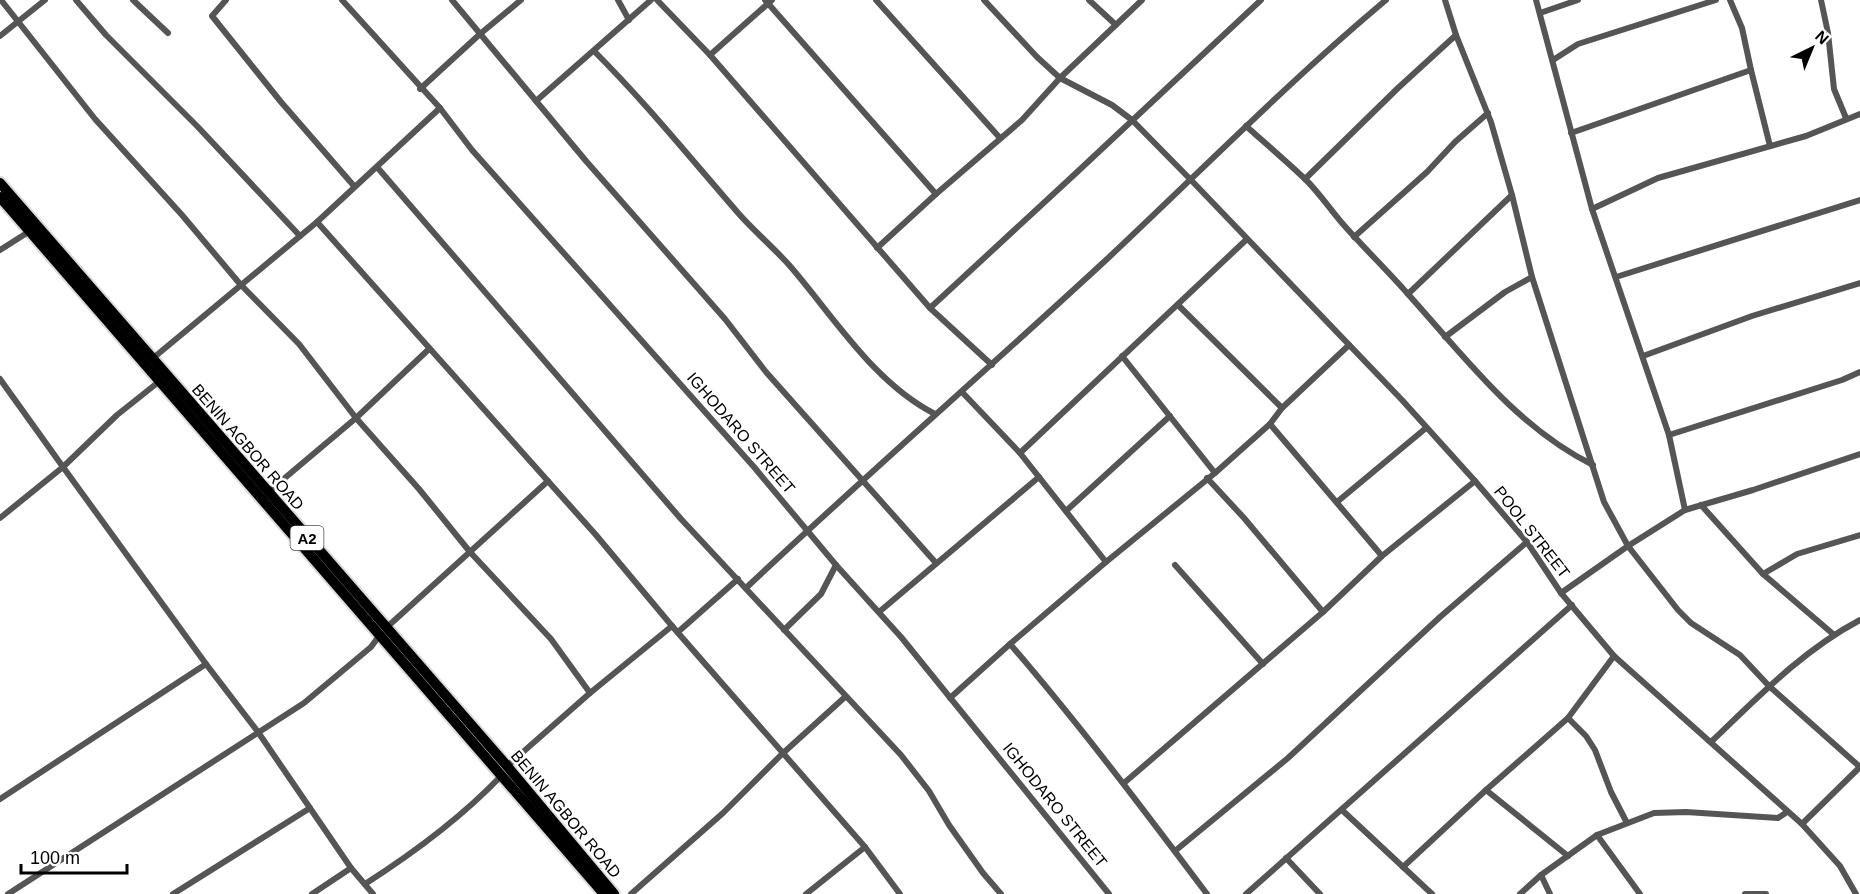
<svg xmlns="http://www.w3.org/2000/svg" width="1860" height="894" font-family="Helvetica,sans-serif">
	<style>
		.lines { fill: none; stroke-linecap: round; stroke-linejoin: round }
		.highway-casing { stroke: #dbdbdb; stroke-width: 14 }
		.street { stroke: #555; stroke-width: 6 }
		.highway { stroke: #000; stroke-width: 10 }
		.labels { text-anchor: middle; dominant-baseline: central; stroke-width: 5; stroke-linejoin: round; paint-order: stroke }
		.shield { fill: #fff; stroke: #4c4c4c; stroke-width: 1.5 }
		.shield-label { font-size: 15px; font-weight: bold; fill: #000 }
		.street-label { font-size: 16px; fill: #000; stroke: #fff }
	</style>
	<rect width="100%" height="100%" fill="#fff"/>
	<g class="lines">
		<defs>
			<g id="highway">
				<polyline points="0,183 507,766 614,894"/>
				<polyline points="0,197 604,894"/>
			</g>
		</defs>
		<use href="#highway" class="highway-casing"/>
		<g class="street">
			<polyline points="1,0 95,119 182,215 240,284 299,344 356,418 419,489 470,552 551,639 590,693"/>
			<polyline points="76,0 106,35 197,126 300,236"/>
			<polyline points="133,0 168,33"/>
			<polyline points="226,0 212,16 281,102 354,186"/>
			<polyline points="342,0 440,108 472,150 754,467 836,565 901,637 1109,894"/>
			<polyline points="452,0 586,161 725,319 766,372 936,563"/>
			<polyline points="618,0 629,20"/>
			<polyline points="657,0 710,55 930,308 992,365"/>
			<polyline points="765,0 936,194"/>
			<polyline points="876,0 1000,138"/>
			<polyline points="984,0 1037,57 1060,78 1112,105 1132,120 1191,180 1402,400 1475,481 1527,542 1561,593 1614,656 1802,824 1840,866 1856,894"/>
			<polyline points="1089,0 1116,25"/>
			<polyline points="1445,0 1456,35 1491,122 1512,195 1532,277 1604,502 1628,546 1678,610 1691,623 1740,655 1769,686 1860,767"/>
			<polyline points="1536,0 1592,209 1669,435 1685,510"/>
			<polyline points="1821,0 1828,33 1834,89 1846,118"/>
			<polyline points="1540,13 1578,0"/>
			<polyline points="0,36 45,0"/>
			<path d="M594 51C646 103 691 159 739 214 755 232 774 248 790 266 834 317 874 383 935 414"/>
			<polyline points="710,55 772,0"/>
			<polyline points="1553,60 1578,44 1716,0"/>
			<polyline points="1751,70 1770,146"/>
			<polyline points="420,89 480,34 521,0"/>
			<polyline points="536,101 651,0"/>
			<path d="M1246 126C1265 143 1285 160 1304 178 1318 191 1329 208 1342 223 1363 247 1386 269 1407 293 1464 356 1515 426 1593 465"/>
			<polyline points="1571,133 1751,70 1742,28 1730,0"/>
			<polyline points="377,167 681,519 901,755 929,791 949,825 983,873 1001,894"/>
			<polyline points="1305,179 1398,88 1456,35"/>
			<polyline points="1592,209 1658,178 1806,136 1860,114"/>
			<polyline points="317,222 596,535 672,626 865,847 900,894"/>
			<polyline points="1354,237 1427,172 1455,142 1488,113"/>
			<polyline points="877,248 936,194 1022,120 1060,78 1142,0"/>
			<polyline points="0,250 30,231"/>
			<polyline points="1616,277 1860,200"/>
			<polyline points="1408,294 1512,195"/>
			<polyline points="1178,305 1282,408"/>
			<polyline points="930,308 1075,174 1261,0"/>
			<polyline points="1445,337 1505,292 1532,277"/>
			<polyline points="1122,356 1215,473"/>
			<polyline points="1643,356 1752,316 1860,283"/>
			<polyline points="152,359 317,222 440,108"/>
			<polyline points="0,379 63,467 117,415 161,380"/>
			<polyline points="962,392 1020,453 1106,562"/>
			<polyline points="1270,424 1382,556"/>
			<polyline points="1669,435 1842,380 1860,372"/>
			<polyline points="1020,453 1247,239"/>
			<polyline points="1207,478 1244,518 1323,612"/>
			<polyline points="267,493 356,418 429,349"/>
			<polyline points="1337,502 1426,428"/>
			<polyline points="1701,505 1763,574 1833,634"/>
			<polyline points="1066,511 1170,416"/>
			<polyline points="0,518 63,467 206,664 258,732 351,868 373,894"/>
			<polyline points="1175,565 1263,664"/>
			<polyline points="1763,574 1797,554 1860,535"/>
			<path d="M747 587C865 476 987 370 1106 260 1199 173 1288 82 1386 0"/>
			<polyline points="1561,593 1628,546 1685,510 1753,490 1860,454"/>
			<polyline points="879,612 1039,477"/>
			<polyline points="386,628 548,481"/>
			<polyline points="784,630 821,594 836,565"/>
			<polyline points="678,632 738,579"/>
			<path d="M1010 644C1079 724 1143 809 1207 894"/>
			<polyline points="950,698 1010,644 1106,562 1215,473 1270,424 1282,408 1349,345"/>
			<polyline points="1568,718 1586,736 1595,750 1611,792 1627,823"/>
			<path d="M1712 741C1758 697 1803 650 1860 620"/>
			<polyline points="507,766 590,693 672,626"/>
			<polyline points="1124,783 1323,612 1382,556 1475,481"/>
			<polyline points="1486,790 1568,856"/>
			<polyline points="0,799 206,664"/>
			<polyline points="1342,810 1432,894"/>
			<polyline points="1802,824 1860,767"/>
			<polyline points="1597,835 1640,894"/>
			<polyline points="1175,851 1288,758 1440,617 1527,542"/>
			<polyline points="1286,858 1320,894"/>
			<polyline points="1403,867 1486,790 1568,718 1614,656"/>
			<polyline points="1541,875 1550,894"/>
			<path d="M365 884C415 852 461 818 501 776"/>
			<polyline points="8,894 304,703 371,647 379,636"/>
			<polyline points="173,894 310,808"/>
			<polyline points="312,894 351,868"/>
			<polyline points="631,894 723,813 782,754 845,697"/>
			<polyline points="806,894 865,847"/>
			<polyline points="1246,894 1572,605"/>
			<polyline points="1520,894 1541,875 1597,835 1654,813 1686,812 1778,818 1787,812"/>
			<polyline points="1745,894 1766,894"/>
		</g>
		<use href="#highway" class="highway"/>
	</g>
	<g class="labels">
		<rect class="shield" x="290.5" y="526" width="33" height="24" rx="4.5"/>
		<g class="shield-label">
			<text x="307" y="538">A2</text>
		</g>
		<g class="street-label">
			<text transform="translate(741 433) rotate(49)">IGHODARO STREET</text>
			<text transform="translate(248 447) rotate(49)">BENIN AGBOR ROAD</text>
			<text transform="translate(1532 532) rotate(52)">POOL STREET</text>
			<text transform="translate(1055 805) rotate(51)">IGHODARO STREET</text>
			<text transform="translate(566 814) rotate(50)">BENIN AGBOR ROAD</text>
		</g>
	</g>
	<g transform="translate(1812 48) rotate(43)" stroke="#ffffff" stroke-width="4.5" paint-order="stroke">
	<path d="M0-4.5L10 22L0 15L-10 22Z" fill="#000000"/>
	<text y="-9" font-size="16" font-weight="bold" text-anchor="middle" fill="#000000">N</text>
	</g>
	<path d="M21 864v9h106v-9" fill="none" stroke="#000000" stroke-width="3"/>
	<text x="30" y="864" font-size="18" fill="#000000" stroke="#ffffff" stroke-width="4.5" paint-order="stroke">100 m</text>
</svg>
